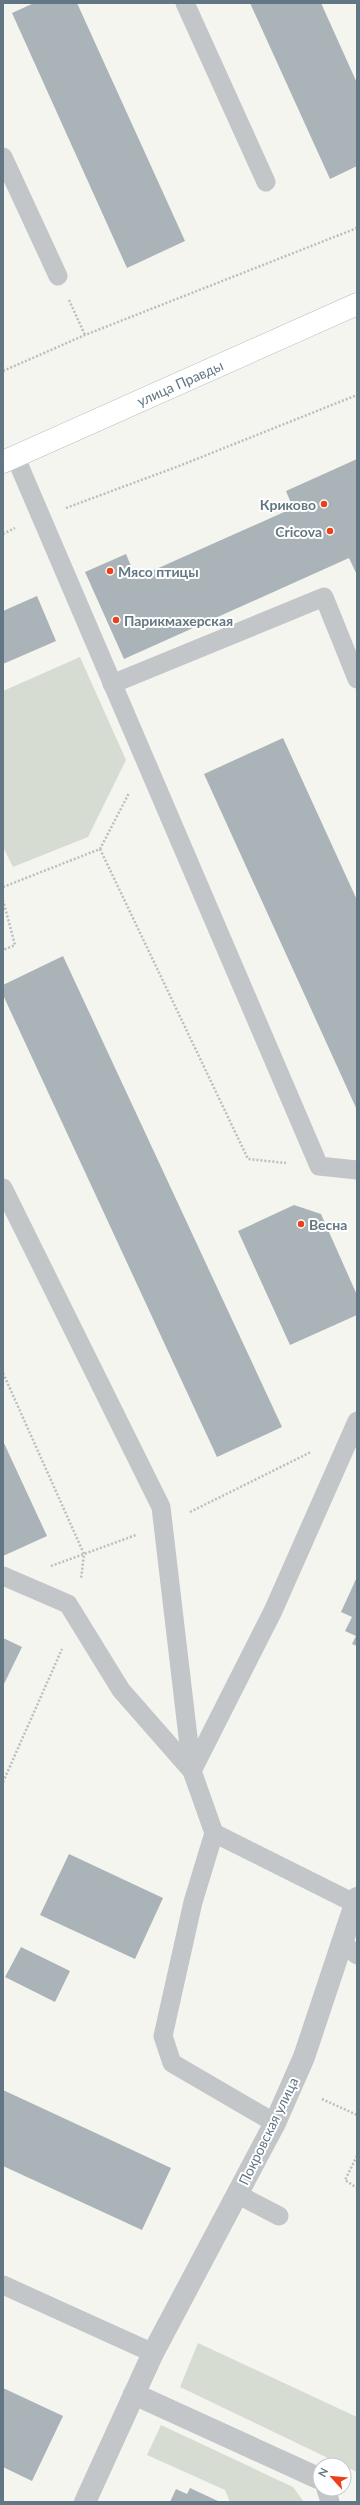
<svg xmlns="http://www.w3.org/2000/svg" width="360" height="2505" font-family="Lato,sans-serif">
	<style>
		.green { fill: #d6dcd1 }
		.building { fill: #aab3b7 }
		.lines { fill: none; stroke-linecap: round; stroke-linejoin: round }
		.secondary-casing { stroke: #b4babe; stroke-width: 23 }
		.path { stroke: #bbbec0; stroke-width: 2.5; stroke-dasharray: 2 2; stroke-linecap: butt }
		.service { stroke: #c2c6c9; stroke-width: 19 }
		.minor { stroke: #c2c6c9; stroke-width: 22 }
		.secondary { stroke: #fff; stroke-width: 22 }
		.poi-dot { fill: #eb411a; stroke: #fff; stroke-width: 1.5 }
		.labels { text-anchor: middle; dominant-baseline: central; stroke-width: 4; stroke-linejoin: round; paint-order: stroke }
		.street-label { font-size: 14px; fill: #627683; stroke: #fff }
		.poi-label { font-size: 14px; font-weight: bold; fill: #627683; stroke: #fff; text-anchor: start }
	</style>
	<rect width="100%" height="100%" fill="#f5f5f0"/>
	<g class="green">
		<polygon points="80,657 126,760 88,837 13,867 3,847 3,691"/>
		<polygon points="198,2343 357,2417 357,2472 180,2387"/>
		<polygon points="161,2425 293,2487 304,2502 230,2502 225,2490 147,2455"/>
	</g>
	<g class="building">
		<polygon points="34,3 77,3 185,241 127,268 12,13"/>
		<polygon points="250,3 321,3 357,83 357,166 330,179"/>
		<polygon points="357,459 357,575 349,558 124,659 85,572 126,554 136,578 293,508 286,491"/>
		<polygon points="37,596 56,641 3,664 3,611"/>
		<polygon points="283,738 357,900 357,1110 204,774"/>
		<polygon points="63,956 282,1427 217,1457 3,995 3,985"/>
		<polygon points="294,1205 321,1214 357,1295 357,1315 290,1345 238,1231"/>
		<polygon points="3,1441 47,1536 3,1556"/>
		<polygon points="357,1577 357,1646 352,1644 356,1636 345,1631 352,1617 341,1612"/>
		<polygon points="3,1638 22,1647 3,1686"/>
		<polygon points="69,1854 163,1898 135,1959 40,1915"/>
		<polygon points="21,1947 70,1971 55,2002 5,1977"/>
		<polygon points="3,2090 171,2168 142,2230 3,2166"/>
		<polygon points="3,2388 63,2416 32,2481 3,2467"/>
		<polygon points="190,2488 220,2502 170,2502 176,2489 187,2494"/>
	</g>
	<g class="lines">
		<defs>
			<polyline id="secondary" points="3,462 357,304"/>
		</defs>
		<use href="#secondary" class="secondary-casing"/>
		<g class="path">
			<polyline points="69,300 85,335"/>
			<polyline points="3,371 85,335 357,228"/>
			<polyline points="66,508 179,466 357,395"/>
			<polyline points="3,534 15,528"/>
			<polyline points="100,849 248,1159 286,1163"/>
			<polyline points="3,887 100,849 129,793"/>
			<polyline points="3,900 15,945 3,950"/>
			<polyline points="3,1373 84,1554 81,1579"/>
			<polyline points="190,1512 311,1452"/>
			<polyline points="51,1566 136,1535"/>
			<polyline points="3,1782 62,1649"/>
			<polyline points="322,2099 357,2115"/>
			<polyline points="357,2156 345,2180 357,2188"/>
		</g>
		<g class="service">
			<polyline points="185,3 266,182"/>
			<polyline points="3,157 58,276"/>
			<polyline points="15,456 319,1166 357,1170"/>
			<polyline points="112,684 324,597 357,679"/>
			<polyline points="3,1188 161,1507 192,1771"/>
			<polyline points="3,1576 68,1604 121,1690 192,1771 214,1833 354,1903"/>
			<polyline points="192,1771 273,1611 357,1421"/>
			<polyline points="214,1833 193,1902 163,2036 172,2063 275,2123"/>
			<polyline points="341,1942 357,1955"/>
			<polyline points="237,2194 279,2216"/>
			<polyline points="3,2285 153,2353"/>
			<polyline points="326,2489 330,2502"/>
		</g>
		<g class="minor">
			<polyline points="134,2394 318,2478"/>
			<polyline points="85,2502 153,2353 275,2123 304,2057 357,1898"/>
		</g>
		<use href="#secondary" class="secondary"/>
	</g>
	<g class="poi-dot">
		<circle cx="324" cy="504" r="4"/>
		<circle cx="330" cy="531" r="4"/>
		<circle cx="110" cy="571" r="4"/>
		<circle cx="116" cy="620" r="4"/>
		<circle cx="301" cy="1224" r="4"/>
	</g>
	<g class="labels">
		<g class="street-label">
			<text transform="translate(180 383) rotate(-24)">улица Правды</text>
			<text transform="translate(268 2131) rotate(-64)">Покровская улица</text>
		</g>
		<g class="poi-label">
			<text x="316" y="504" text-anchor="end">Криково</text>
			<text x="322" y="531" text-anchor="end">Cricova</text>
			<text x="118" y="571">Мясо птицы</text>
			<text x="124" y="620">Парикмахерская</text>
			<text x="309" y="1224">Весна</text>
		</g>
	</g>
	<rect width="360" height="2505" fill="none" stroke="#627683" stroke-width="8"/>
	<g transform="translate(332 2477) rotate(297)"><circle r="19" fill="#ffffff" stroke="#c0c8cd"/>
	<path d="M0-3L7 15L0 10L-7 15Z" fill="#eb411a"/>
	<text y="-6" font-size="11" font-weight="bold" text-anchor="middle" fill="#627683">N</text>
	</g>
</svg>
